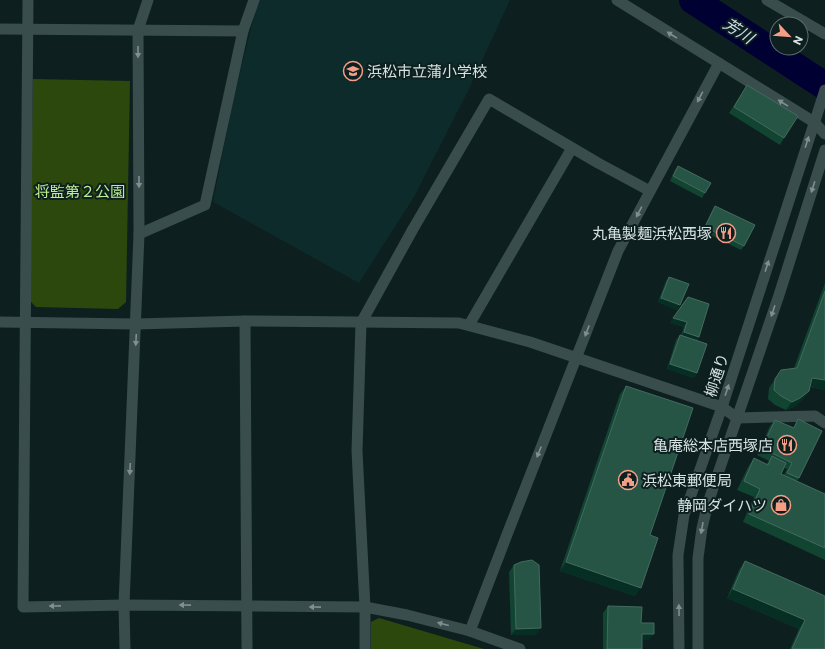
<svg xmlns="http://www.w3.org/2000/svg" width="825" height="649" font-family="Commissioner,'Noto Sans JP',sans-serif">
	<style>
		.built { fill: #0d2b2b }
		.green { fill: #2d480d }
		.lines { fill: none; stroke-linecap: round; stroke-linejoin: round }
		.river { stroke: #003; stroke-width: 28 }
		.minor { stroke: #394d4d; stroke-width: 11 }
		.tertiary { stroke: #394d4d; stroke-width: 11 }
		.wall { fill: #124432; fill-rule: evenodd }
		.shaded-wall { fill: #072e23 }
		.building { fill: #275545; stroke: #436b5e }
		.oneway { fill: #809090 }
		.labels { text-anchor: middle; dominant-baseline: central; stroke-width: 4; stroke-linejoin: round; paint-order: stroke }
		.poi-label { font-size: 15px; fill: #d7e2e2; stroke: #0d1f1f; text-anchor: end }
		.park-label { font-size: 15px; fill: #bdef8f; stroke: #0d1f1f }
		.street-label { font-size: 15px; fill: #d7e2e2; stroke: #0d1f1f }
		.water-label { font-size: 16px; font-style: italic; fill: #d1dcee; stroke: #0d1f1f }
	</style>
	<rect width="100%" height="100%" fill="#0d1f1f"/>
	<polygon class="built" points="258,0 510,0 469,89 414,197 359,283 213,202 232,105"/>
	<g class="green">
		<polygon points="33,79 130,81 126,302 118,309 36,307 29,300"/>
		<polygon points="379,618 484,649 371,649 371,622"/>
	</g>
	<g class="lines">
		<polyline class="river" points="693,0 825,86"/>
		<g class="minor">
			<polyline points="28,0 23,607 124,605 365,607 407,615 470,631 520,649"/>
			<polyline points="617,0 814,122 825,134"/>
			<polyline points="0,29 243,31"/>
			<polyline points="139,234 205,205 243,31 254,0"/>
			<polyline points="245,321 247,649"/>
			<polyline points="0,322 136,324 245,321 459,323 530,342 722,407 737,418 815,416 825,423"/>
			<polyline points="469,325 572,148"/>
			<polyline points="470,631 508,532 618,251 719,63"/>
			<polyline points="125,649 124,605 139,234 138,30 148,0"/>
			<polyline points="365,649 365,607 357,451 361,323 413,229 489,99 598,163 650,191"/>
		</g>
		<g class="tertiary">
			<polyline points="767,0 825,34"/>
			<polyline points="679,649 678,555 684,515 722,407 825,90"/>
			<polyline points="698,649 698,558 702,528 708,503 779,295 825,150"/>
		</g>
	</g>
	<g class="wall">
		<polygon points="747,85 784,138 780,145 729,113"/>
		<polygon points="678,166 705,193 702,198 670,181 675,170"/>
		<polygon points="715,206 744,246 741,250 702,231 712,211"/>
		<polygon points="669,277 680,305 677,310 658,302 666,281"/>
		<polygon points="825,283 825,390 810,387 809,391 802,400 794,407 786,410 775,405 768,399 769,388 781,370 794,368"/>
		<polygon points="688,297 699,337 697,341 697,373 694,378 667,369 676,340 680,335 681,335 684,327 670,323"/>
		<polygon points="626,386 635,596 560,571 620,394"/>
		<path d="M798 419 799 478 797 481 825 494V560L743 522 754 497 737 490 748 467 754 458 766 464 769 461 757 455 770 426 775 420 793 428ZM784 468 787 469 784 475 781 474Z"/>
		<polygon points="745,561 825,596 825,649 790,649 799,629 727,598 739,570"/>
		<polygon points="514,565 536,635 511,635 509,572"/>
		<polygon points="608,606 641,623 649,640 642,640 642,649 603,649 603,613"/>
	</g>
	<g class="shaded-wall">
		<polygon points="661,298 680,305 677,310 658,302"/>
		<polygon points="673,318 687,322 684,327 670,323"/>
		<polygon points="684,332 699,337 696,341 681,337"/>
		<polygon points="670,364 697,373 694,378 667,369"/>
		<polygon points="812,378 825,380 825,390 806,386"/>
		<polygon points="809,391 802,400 794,407 786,410 792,402"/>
		<polygon points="566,562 641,588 635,596 560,571"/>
		<polygon points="733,589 805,620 799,629 727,598"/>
		<polygon points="541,628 536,635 511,635 516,629"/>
		<polygon points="642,634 654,634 649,640 637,640"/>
	</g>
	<g class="building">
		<polygon points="747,85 798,116 784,138 734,107"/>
		<polygon points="678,166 711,183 705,193 673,176"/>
		<polygon points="715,206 755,225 744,246 705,227"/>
		<polygon points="669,277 689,284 680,305 661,298"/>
		<polygon points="825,291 825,380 812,378 809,391 800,398 792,402 781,396 774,390 775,379 781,370 797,368"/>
		<polygon points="688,297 709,304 699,337 684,332 687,322 673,318"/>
		<polygon points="680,335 707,344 697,373 670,364"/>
		<polygon points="626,386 693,408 650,535 658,538 641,588 566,562"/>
		<polygon points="798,419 822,431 799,478 787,473 792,463 762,448 775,420 794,428"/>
		<polygon points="772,456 786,463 781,474 825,494 825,548 749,514 760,489 744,481 754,458 768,465"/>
		<polygon points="532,560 539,565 541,628 516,629 514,565 521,562"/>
		<polygon points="745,561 825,596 825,649 792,649 805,620 733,589"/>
		<polygon points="608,606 642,607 641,623 654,623 654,634 642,634 642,649 607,649"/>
	</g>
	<defs><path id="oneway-solid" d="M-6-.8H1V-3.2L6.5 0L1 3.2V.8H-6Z"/></defs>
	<g class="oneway">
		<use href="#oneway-solid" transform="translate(672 35) rotate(-148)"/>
		<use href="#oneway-solid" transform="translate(138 52) rotate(90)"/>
		<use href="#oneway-solid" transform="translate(700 97) rotate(118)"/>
		<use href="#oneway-solid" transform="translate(783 103) rotate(-148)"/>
		<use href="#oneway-solid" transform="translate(807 142) rotate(-72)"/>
		<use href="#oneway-solid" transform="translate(139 182) rotate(90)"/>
		<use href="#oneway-solid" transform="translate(813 187) rotate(108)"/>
		<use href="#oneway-solid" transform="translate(639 212) rotate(118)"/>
		<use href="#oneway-solid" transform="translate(767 266) rotate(-72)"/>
		<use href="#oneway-solid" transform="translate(773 311) rotate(109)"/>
		<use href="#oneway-solid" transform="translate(587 331) rotate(111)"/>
		<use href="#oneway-solid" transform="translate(136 340) rotate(93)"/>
		<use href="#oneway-solid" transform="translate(727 390) rotate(-72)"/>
		<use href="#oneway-solid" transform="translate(539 452) rotate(112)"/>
		<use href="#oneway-solid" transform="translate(130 469) rotate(93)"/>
		<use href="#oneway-solid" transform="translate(702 528) rotate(100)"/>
		<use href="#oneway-solid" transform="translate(185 605) rotate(-179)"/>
		<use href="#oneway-solid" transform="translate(55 606) rotate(179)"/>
		<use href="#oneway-solid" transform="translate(315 607) rotate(-179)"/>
		<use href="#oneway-solid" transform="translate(679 610) rotate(-91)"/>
		<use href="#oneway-solid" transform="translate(443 624) rotate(-165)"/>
	</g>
	<defs>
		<symbol id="school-ring" viewBox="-11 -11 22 22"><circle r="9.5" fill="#0d1f1f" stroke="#f49e87" stroke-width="1.5"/><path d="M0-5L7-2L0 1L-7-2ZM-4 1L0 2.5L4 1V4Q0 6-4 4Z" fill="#f49e87"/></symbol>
		<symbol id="restaurant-ring" viewBox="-11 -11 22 22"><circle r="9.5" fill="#0d1f1f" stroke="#f49e87" stroke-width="1.5"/><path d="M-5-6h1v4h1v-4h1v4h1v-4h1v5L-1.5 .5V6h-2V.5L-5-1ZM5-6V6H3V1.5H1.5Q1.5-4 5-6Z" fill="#f49e87"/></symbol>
		<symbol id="civic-ring" viewBox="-11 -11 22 22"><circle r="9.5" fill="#0d1f1f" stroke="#f49e87" stroke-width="1.5"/><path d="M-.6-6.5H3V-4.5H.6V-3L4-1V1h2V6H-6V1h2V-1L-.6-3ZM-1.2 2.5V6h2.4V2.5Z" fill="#f49e87"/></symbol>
		<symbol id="shop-ring" viewBox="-11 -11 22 22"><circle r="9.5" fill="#0d1f1f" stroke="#f49e87" stroke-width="1.5"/><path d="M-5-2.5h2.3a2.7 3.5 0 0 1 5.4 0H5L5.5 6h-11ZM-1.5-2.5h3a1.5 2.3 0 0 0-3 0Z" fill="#f49e87"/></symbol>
	</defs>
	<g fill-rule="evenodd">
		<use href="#school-ring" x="342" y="60" width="22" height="22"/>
		<use href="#restaurant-ring" x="715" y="222" width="22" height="22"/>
		<use href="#restaurant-ring" x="776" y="434" width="22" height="22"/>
		<use href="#civic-ring" x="617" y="469" width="22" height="22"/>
		<use href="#shop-ring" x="770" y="494" width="22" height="22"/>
	</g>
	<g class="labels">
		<g class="poi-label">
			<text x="367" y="71" text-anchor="start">浜松市立蒲小学校</text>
			<text x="712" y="233">丸亀製麺浜松西塚</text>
			<text x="773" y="445">亀庵総本店西塚店</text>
			<text x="642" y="480" text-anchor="start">浜松東郵便局</text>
			<text x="767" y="505">静岡ダイハツ</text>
		</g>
		<g class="park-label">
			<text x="80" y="191">将監第２公園</text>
		</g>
		<g class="street-label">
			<text transform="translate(716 375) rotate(-72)">柳通り</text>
		</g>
		<g class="water-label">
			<text transform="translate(739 30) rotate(33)">芳川</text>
		</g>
	</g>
	<g transform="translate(789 36) rotate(116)"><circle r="19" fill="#0d1f1f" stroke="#5e6d6d"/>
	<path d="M0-3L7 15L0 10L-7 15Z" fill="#f49e87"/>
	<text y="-6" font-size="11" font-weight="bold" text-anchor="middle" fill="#d7e2e2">N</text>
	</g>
</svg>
